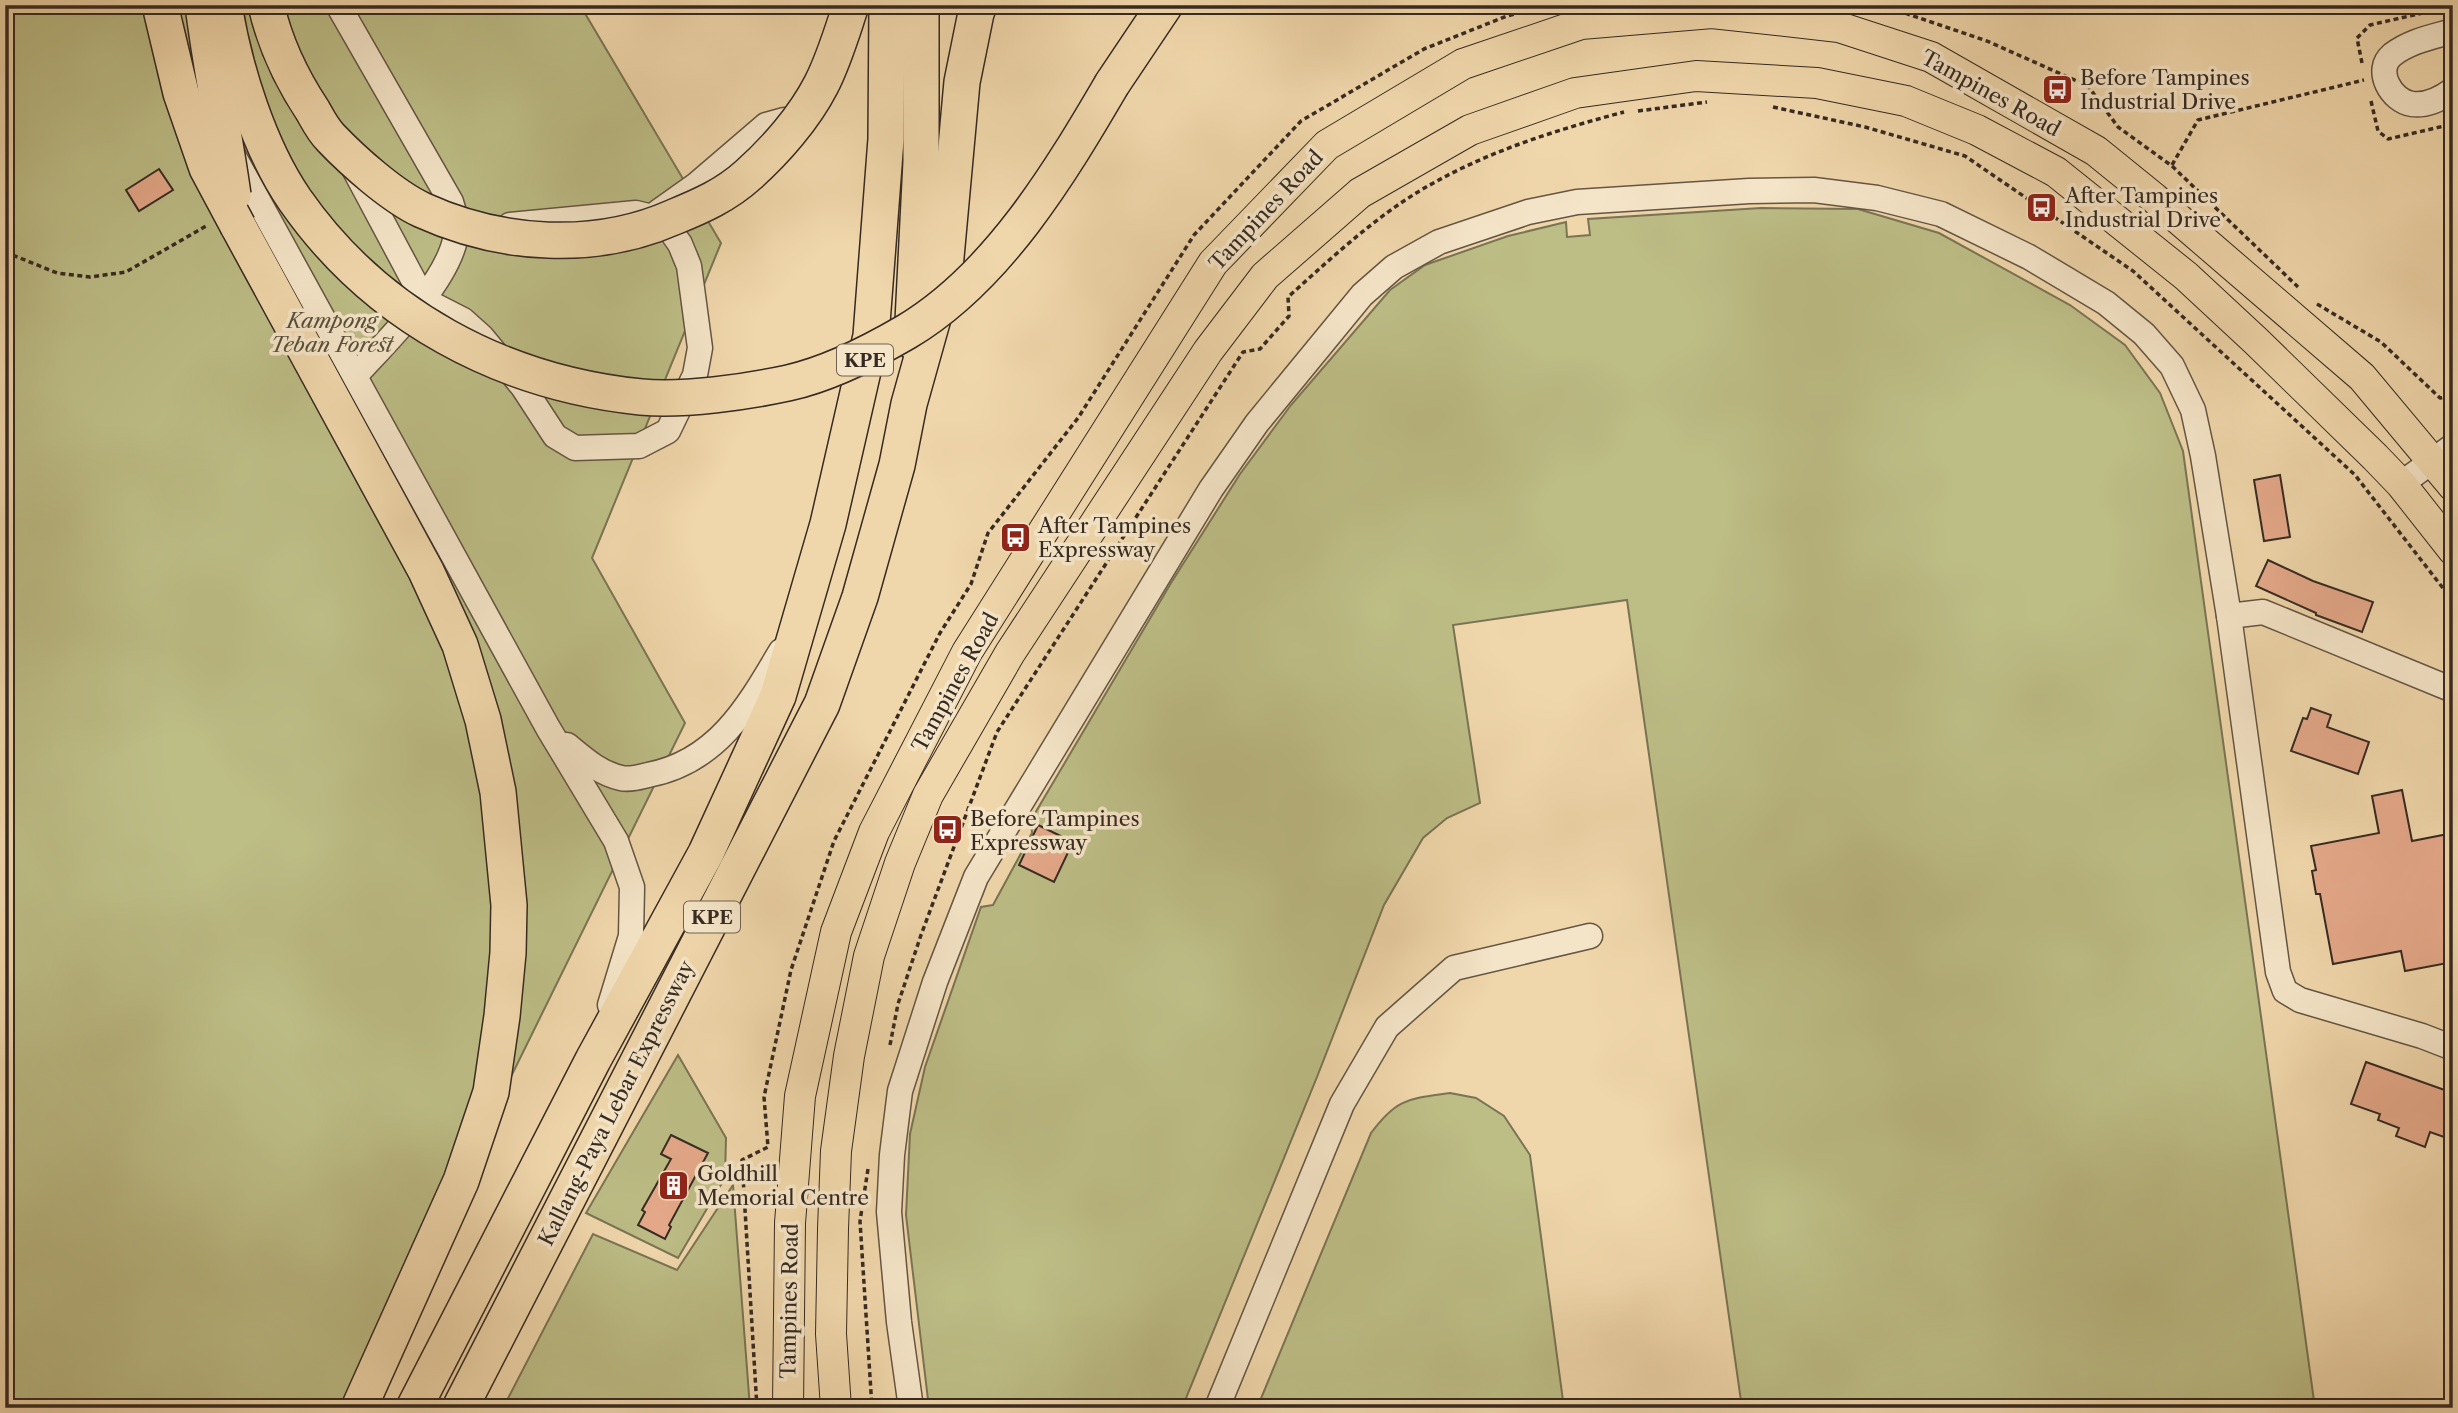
<svg xmlns="http://www.w3.org/2000/svg" width="2458" height="1413" font-family="'Libre Caslon Text',serif">
	<style>
		.green { fill: #bdbd86; stroke: #7a7454; stroke-width: 2 }
		.building { fill: #e5a98a; stroke: #362a22; stroke-width: 2 }
		.lines { fill: none; stroke-linecap: round; stroke-linejoin: round }
		.minor-casing { stroke: #645544; stroke-width: 27 }
		.major-casing { stroke: #362a22; stroke-width: 32 }
		.highway-casing { stroke: #362a22; stroke-width: 38 }
		.path { stroke: #362a22; stroke-width: 3.5; stroke-dasharray: 5 3.5; stroke-linecap: butt }
		.minor { stroke: #f5e5c8; stroke-width: 24 }
		.major { stroke: #f0d7ab; stroke-width: 30 }
		.highway { stroke: #f0d7ab; stroke-width: 35 }
		.highway-bridge-casing { stroke: #362a22; stroke-width: 38; stroke-linecap: butt }
		.highway-bridge { stroke: #f0d7ab; stroke-width: 35 }
		.labels { text-anchor: middle; dominant-baseline: central; stroke-width: 7; stroke-linejoin: round; paint-order: stroke }
		.shield { fill: #f5e5c8; stroke: #6f6254; stroke-width: 2 }
		.shield-label { font-size: 19px; font-weight: bold; fill: #362a22 }
		.poi-label { font-size: 21px; fill: #362a22; stroke: #f5e5c8; text-anchor: start }
		.street-label { font-size: 21px; fill: #362a22; stroke: #f5e5c8 }
		.park-label { font-size: 21px; font-style: italic; fill: #584f3b; stroke: #f5e5c8 }
	</style>
	<rect width="100%" height="100%" fill="#f0d7ab"/>
	<filter id="stains"><feTurbulence type="fractalNoise" baseFrequency=".00286" numOctaves="4"/><feColorMatrix values="0 0 0 0 .2 0 0 0 0 .09 0 0 0 0 .02 0 0 0 .5 -.17"/></filter>
	<radialGradient id="worn" r=".72"><stop offset=".6" stop-color="#630" stop-opacity="0"/><stop offset="1" stop-color="#630" stop-opacity=".3"/></radialGradient>
	<g class="green">
		<polygon points="5,5 580,5 721,243 592,558 685,723 348,1408 5,1408"/>
		<polygon points="1761,208 1858,209 1939,233 2070,305 2125,345 2160,393 2183,451 2315,1408 1742,1408 1627,600 1453,625 1480,803 1447,818 1423,838 1384,905 1317,1077 1182,1408 929,1408 906,1215 910,1134 925,1067 981,907 993,905 1032,833 1031,820 1171,583 1240,474 1291,405 1390,290 1425,265 1508,236 1566,222 1567,237 1590,235 1588,219"/>
		<polygon points="678,1055 726,1138 725,1178 678,1258 586,1213"/>
		<path d="M1450 1093 1476 1098 1504 1116 1530 1155 1564 1408H1257L1371 1133C1397 1098 1408 1099 1450 1093Z"/>
		<polygon points="733,1185 750,1408 503,1408 593,1234 677,1270"/>
	</g>
	<g class="building">
		<polygon points="159,169 173,190 139,211 126,190"/>
		<polygon points="2280,475 2290,537 2264,541 2254,480"/>
		<polygon points="2268,560 2313,581 2373,602 2362,632 2316,615 2316,613 2256,586"/>
		<polygon points="2311,708 2331,715 2327,727 2369,742 2358,774 2291,751 2303,718 2307,719"/>
		<polygon points="2402,790 2412,841 2453,833 2453,962 2405,971 2401,951 2333,964 2320,894 2316,894 2312,871 2316,870 2311,846 2379,833 2372,796"/>
		<polygon points="1038,825 1073,842 1054,882 1019,865"/>
		<polygon points="2366,1062 2453,1093 2453,1130 2447,1128 2444,1137 2430,1132 2425,1147 2396,1136 2399,1128 2378,1120 2380,1114 2351,1104"/>
		<polygon points="671,1135 708,1153 669,1225 671,1227 665,1239 638,1225 645,1212 642,1210 671,1159 661,1154"/>
	</g>
	<g class="lines">
		<defs>
			<g id="minor">
				<path d="M338 5 451 202C455 215 458 227 455 240 445 285 386 342 355 376"/>
				<path d="M2453 31C2432 37 2410 41 2392 55 2374 70 2391 101 2412 104 2426 106 2442 98 2453 90"/>
				<polyline points="232,153 548,728 616,841 632,887 631,936 610,1005"/>
				<polyline points="353,167 424,300 463,320 482,337 523,387 555,436 575,448 639,446 668,431 695,375 700,348 689,266 680,244 668,227 652,217 636,213 510,225"/>
				<polyline points="658,212 696,185 766,125 784,120 798,124"/>
				<polyline points="2401,484 2453,446"/>
				<polyline points="2229,616 2263,612 2453,690"/>
				<path d="M567 745C584 759 599 773 621 778 629 780 640 777 648 775 717 762 748 707 781 651"/>
				<polyline points="911,1408 899,1322 889,1212 892,1155 900,1091 935,982 976,877 1211,489 1257,423 1362,295 1394,267 1439,242 1528,212 1577,202 1749,191 1814,190 1877,198 1941,214 2029,257 2106,303 2144,334 2172,366 2193,410 2203,456 2229,616 2278,972 2285,991 2300,1000 2422,1036 2453,1048"/>
				<polyline points="1217,1408 1342,1104 1387,1027 1454,968 1590,936"/>
			</g>
			<g id="major">
				<polyline points="788,1408 790,1223 800,1096 836,932 874,832 967,652 1213,263 1327,145 1463,64 1581,24 1712,13 1839,27 1931,57 2096,151 2154,198 2362,377 2453,486"/>
				<polyline points="836,1408 831,1334 833,1229 836,1151 849,1056 869,956 900,863 928,795 1010,653 1208,351 1265,276 1360,193 1470,130 1575,93 1696,76 1817,83 1906,101 1977,130 2056,172 2186,276 2256,341 2375,457 2401,484 2453,550"/>
			</g>
			<g id="highway">
				<polyline points="1112,84 1165,5"/>
				<polyline points="238,226 426,571 460,645 483,720 498,792 509,905 508,953 502,1016 491,1092 461,1181 359,1408"/>
				<polyline points="912,341 921,162 921,5"/>
				<polyline points="414,1408 593,1060 706,853 778,696 828,524 871,336 886,139 887,5"/>
				<polyline points="460,1408 822,704 860,597 897,465 909,404 944,279 962,82 976,13 979,5"/>
			</g>
		</defs>
		<use href="#minor" class="minor-casing"/>
		<use href="#major" class="major-casing"/>
		<use href="#highway" class="highway-casing"/>
		<g class="path">
			<polyline points="1881,5 1987,41 2088,86 2118,127 2172,166 2298,287"/>
			<polyline points="2362,63 2357,38 2370,25 2453,6"/>
			<polyline points="2371,101 2378,131 2388,139 2453,124"/>
			<polyline points="1773,107 1865,127 1965,156 2133,271 2355,475 2453,601"/>
			<polyline points="1638,111 1707,102"/>
			<polyline points="2172,165 2198,120 2364,80"/>
			<polyline points="5,252 57,273 90,277 126,272 206,226"/>
			<polyline points="2317,304 2381,342 2440,398 2453,396"/>
			<path d="M890 1045 898 1004 921 935 997 732 1243 352 1260 349 1289 316 1288 297C1335 255 1381 211 1437 181 1495 149 1560 129 1624 112"/>
			<polyline points="868,1169 860,1221 872,1408"/>
			<polyline points="757,1408 742,1160 768,1147 764,1097 791,970 834,841 940,633 971,584 988,533 1078,418 1194,235 1301,121 1424,49 1507,16 1548,5"/>
		</g>
		<use href="#minor" class="minor"/>
		<use href="#major" class="major"/>
		<use href="#highway" class="highway"/>
		<defs>
			<g id="highway-bridge">
				<polyline points="160,5 181,93 207,168 238,226"/>
				<path d="M203 5C211 69 224 131 233 195"/>
				<path d="M224 5C234 68 259 148 295 200 376 316 502 383 641 397 684 401 746 392 788 383 829 374 870 353 906 332 997 278 1060 173 1112 84"/>
				<path d="M266 5C275 44 291 78 313 111 318 120 323 130 331 138 353 161 392 196 422 210 501 246 595 252 674 217 701 206 726 195 748 175 775 151 804 118 821 85 834 60 842 32 851 5"/>
			</g>
		</defs>
		<use href="#highway-bridge" class="highway-bridge-casing"/>
		<use href="#highway-bridge" class="highway-bridge"/>
	</g>
	<defs>
		<symbol id="bus-square" viewBox="-11 -11 22 22"><rect x="-9" y="-9" width="18" height="18" rx="4" fill="#8f2418" stroke="#f5e5c8"/><path d="M-5-6H5V4H4V6H2V4H-2V6H-4V4H-5ZM-3.5-4V0h7V-4ZM-3.5 1.2v1.5H-2V1.2ZM2 1.2v1.5H3.5V1.2Z" fill="#fff"/></symbol>
		<symbol id="building-square" viewBox="-11 -11 22 22"><rect x="-9" y="-9" width="18" height="18" rx="4" fill="#8f2418" stroke="#f5e5c8"/><path d="M-4-6H4V6H1V3H-1V6H-4ZM-2.5-4.3h1.7v1.8h-1.7ZM.8-4.3h1.7v1.8H.8ZM-2.5-1h1.7V.8h-1.7ZM.8-1h1.7V.8H.8Z" fill="#fff"/></symbol>
	</defs>
	<g fill-rule="evenodd">
		<use href="#bus-square" x="2040" y="72" width="35" height="35"/>
		<use href="#bus-square" x="2024" y="190" width="35" height="35"/>
		<use href="#bus-square" x="998" y="520" width="35" height="35"/>
		<use href="#bus-square" x="930" y="812" width="35" height="35"/>
		<use href="#building-square" x="656" y="1168" width="35" height="35"/>
	</g>
	<g class="labels">
		<g class="shield">
			<rect x="837" y="344.5" width="56" height="31" rx="5"/>
			<rect x="684" y="901.5" width="56" height="31" rx="5"/>
		</g>
		<g class="shield-label">
			<text x="865" y="360">KPE</text>
			<text x="712" y="917">KPE</text>
		</g>
		<g class="poi-label">
			<text x="2080" y="77">Before Tampines<tspan x="2080" dy="24">Industrial Drive</tspan></text>
			<text x="2065" y="195">After Tampines<tspan x="2065" dy="24">Industrial Drive</tspan></text>
			<text x="1038" y="525">After Tampines<tspan x="1038" dy="24">Expressway</tspan></text>
			<text x="970" y="818">Before Tampines<tspan x="970" dy="24">Expressway</tspan></text>
			<text x="697" y="1173">Goldhill<tspan x="697" dy="24">Memorial Centre</tspan></text>
		</g>
		<g class="street-label">
			<text transform="translate(1991 93) rotate(29)">Tampines Road</text>
			<text transform="translate(1266 210) rotate(-47)">Tampines Road</text>
			<text transform="translate(955 682) rotate(-61)">Tampines Road</text>
			<text transform="translate(616 1103) rotate(-63)">Kallang-Paya Lebar Expressway</text>
			<text transform="translate(789 1301) rotate(-89)">Tampines Road</text>
		</g>
		<g class="park-label">
			<text x="332" y="320">Kampong<tspan x="332" dy="24">Teban Forest</tspan></text>
		</g>
	</g>
	<rect width="2458" height="1413" fill="none" stroke="#f0d7ab" stroke-width="28"/>
	<rect x="7" y="7" width="2444" height="1399" fill="none" stroke="#362a22" stroke-width="3.5"/>
	<rect x="14" y="14" width="2430" height="1385" fill="none" stroke="#362a22" stroke-width="2"/>
	<rect width="100%" height="100%" filter="url(#stains)"/>
	<rect width="100%" height="100%" fill="url(#worn)"/>
</svg>
